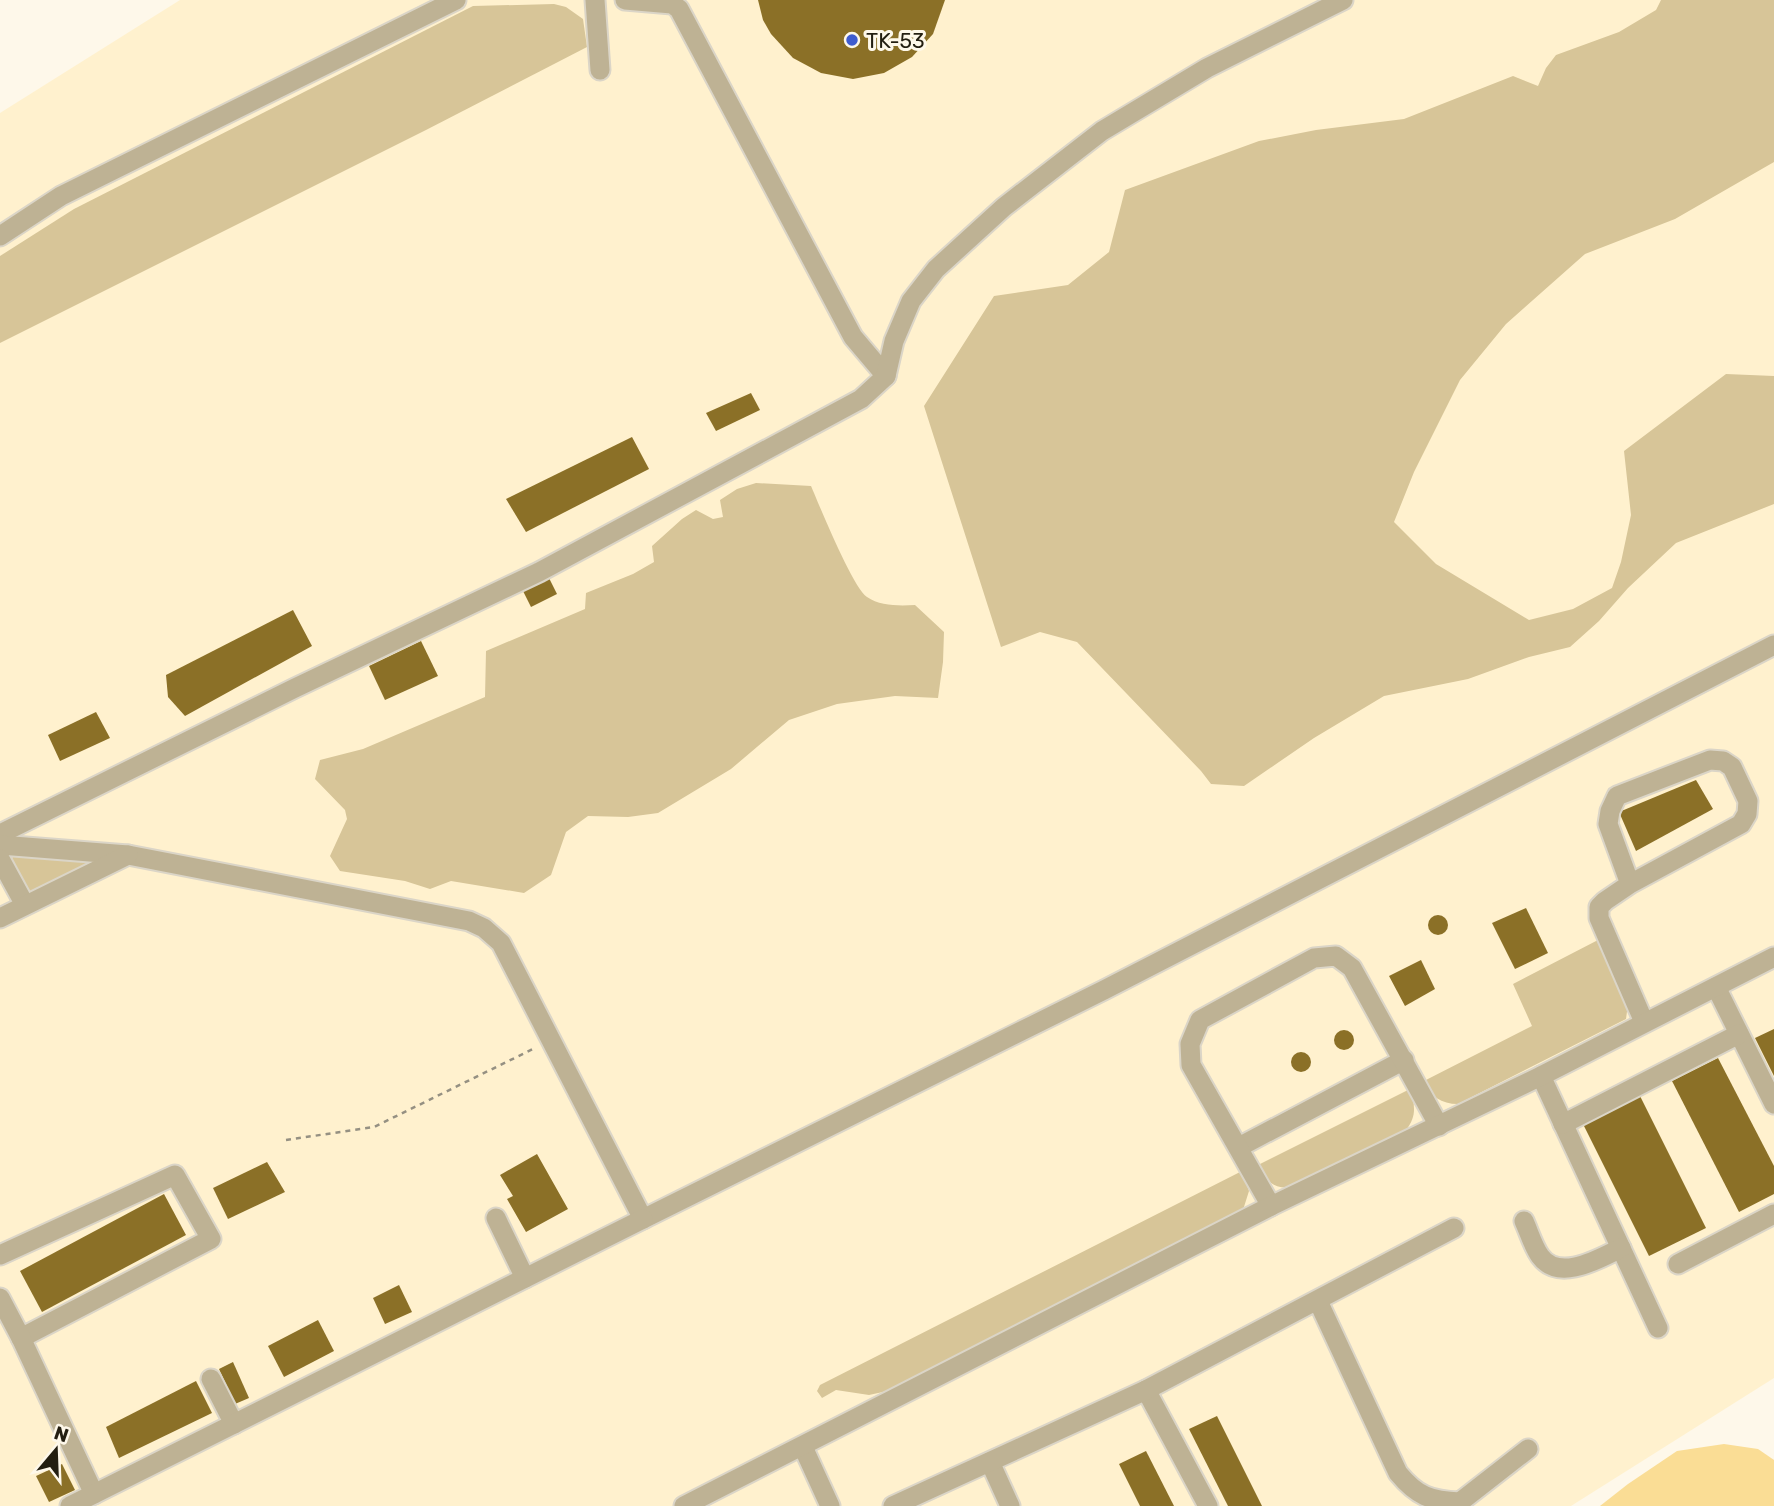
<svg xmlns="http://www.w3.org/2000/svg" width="1774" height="1506" font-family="Rubik,sans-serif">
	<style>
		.built { fill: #fff1ce }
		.green { fill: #d7c598 }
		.water { fill: #fadd95 }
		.building { fill: #8b7027 }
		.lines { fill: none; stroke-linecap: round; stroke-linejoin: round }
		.minor-casing { stroke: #dbd5c7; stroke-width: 23 }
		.path { stroke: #959082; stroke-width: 2.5; stroke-dasharray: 5 5; stroke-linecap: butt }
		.minor { stroke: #beb294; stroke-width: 19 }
		.poi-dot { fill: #3f5ccf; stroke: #fef8ea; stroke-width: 2.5 }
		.labels { text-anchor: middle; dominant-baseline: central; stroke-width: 6; stroke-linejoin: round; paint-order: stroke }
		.poi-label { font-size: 21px; fill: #231e11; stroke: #fef8ea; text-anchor: start }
	</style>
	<rect width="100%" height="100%" fill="#fef8ea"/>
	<polygon class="built" points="180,0 1774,0 1774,1378 1571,1506 0,1506 0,113"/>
	<g class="green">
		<polygon points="1661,0 1774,0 1774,162 1675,219 1585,254 1506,324 1460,380 1414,472 1394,522 1436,564 1529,620 1573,609 1612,588 1621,562 1631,515 1624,451 1726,374 1774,376 1774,504 1676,543 1628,588 1599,621 1570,647 1529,657 1468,679 1384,696 1314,738 1244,786 1211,784 1201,771 1077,642 1040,632 1001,647 924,406 994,296 1068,285 1109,252 1125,190 1259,141 1316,130 1404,119 1513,76 1538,86 1546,68 1556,55 1619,32 1656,10"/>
		<polygon points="554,4 566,7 583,19 587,47 426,130 0,343 0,256 74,209 473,6"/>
		<path d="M756 483 811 486C820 507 853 588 867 597 880 606 899 606 915 605L944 632 943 662 938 698 895 696 837 704 789 720 731 769 658 813 628 817 588 816 566 832 551 875 524 893 451 881 430 889 405 881 340 871 330 856 347 819 345 810 315 779 320 760 363 749 485 697 486 651 585 609 586 593 633 574 654 562 652 546 682 519 696 510 713 519 723 517 720 500 737 489Z"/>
		<polygon points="13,853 91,857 94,862 30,893 12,860"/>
		<path d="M1598 940 1628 1004 1626 1019 1458 1104C1441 1104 1431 1096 1422 1082L1532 1026 1513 984Z"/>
		<path d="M1410 1089C1415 1105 1417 1116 1406 1130L1293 1187C1274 1190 1267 1181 1256 1166Z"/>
		<polygon points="1242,1171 1249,1191 1243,1210 892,1390 869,1395 836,1390 822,1398 817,1391 820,1385"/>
	</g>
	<polygon class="water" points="1724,1444 1758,1449 1774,1460 1774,1506 1600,1506 1628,1484 1677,1451"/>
	<g class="building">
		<polygon points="758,0 945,0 933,34 912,57 884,73 853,79 821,73 793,58 771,34 763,20"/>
		<polygon points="751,393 760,410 716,431 706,413"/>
		<polygon points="632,437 649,469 526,532 506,499"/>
		<polygon points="549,578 557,594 531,607 523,591"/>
		<polygon points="293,610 312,646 185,716 168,697 166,675"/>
		<polygon points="421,641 438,676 385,700 369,666"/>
		<polygon points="96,712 110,738 60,761 48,735"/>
		<polygon points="1696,780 1713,809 1636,851 1619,812"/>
		<polygon points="1526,908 1548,953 1515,969 1492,923"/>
		<circle cx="1438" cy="925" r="10"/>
		<polygon points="1421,960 1435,989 1405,1006 1389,976"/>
		<polygon points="1774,1029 1774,1076 1755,1038"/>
		<circle cx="1344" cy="1040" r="10"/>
		<circle cx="1301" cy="1062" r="10"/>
		<polygon points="1718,1058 1774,1166 1774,1194 1739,1212 1672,1081"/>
		<polygon points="1640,1096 1706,1228 1649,1256 1583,1124"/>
		<polygon points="537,1154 568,1209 526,1232 507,1199 513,1196 500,1175"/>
		<polygon points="267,1162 285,1192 228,1219 213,1188"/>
		<polygon points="164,1194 186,1235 42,1312 20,1271"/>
		<polygon points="399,1285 412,1312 385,1324 373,1298"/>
		<polygon points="318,1320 334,1351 284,1377 268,1346"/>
		<polygon points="233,1362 249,1398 235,1404 219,1369"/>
		<polygon points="196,1381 212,1413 119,1458 106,1427"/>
		<polygon points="1217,1416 1262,1506 1228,1506 1189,1429"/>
		<polygon points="1146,1451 1174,1506 1140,1506 1119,1464"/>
		<polygon points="62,1464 75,1490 49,1502 36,1476"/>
	</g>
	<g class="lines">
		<defs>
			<g id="minor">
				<polyline points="595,0 600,70"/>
				<polyline points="625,0 672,4 679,9 853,337 886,376"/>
				<polyline points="0,236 61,196 456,0"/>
				<polyline points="0,834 295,688 539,572 861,399 886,376 894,341 911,301 936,269 1004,207 1102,131 1207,68 1343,0"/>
				<polyline points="0,845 128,855 469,921 484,928 501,943 643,1219 1104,990 1774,645"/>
				<polyline points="0,859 25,905"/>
				<polyline points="1630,884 1608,824 1610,811 1617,796 1710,760 1723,761 1732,767 1748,801 1747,814 1741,824 1630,884 1605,901 1599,907 1599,918 1644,1022"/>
				<polyline points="0,918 128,855"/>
				<polyline points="1716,987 1774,1104"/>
				<polyline points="1541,1076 1658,1328"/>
				<polyline points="1563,1124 1739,1034"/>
				<polyline points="1239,1147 1404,1060"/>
				<polyline points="1271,1206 1191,1065 1190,1044 1200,1020 1314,958 1336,956 1352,968 1439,1126"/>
				<polyline points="496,1218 525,1278"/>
				<path d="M1524 1221C1529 1232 1533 1246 1540 1256 1559 1283 1600 1258 1621 1248"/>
				<polyline points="0,1255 175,1175 211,1239 21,1338"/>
				<polyline points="1678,1264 1774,1214"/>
				<polyline points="0,1298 21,1338 94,1494"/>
				<path d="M1318 1301 1398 1473C1417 1496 1430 1501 1460 1502L1528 1449"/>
				<polyline points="211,1379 234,1424"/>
				<polyline points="1146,1390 1208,1506"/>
				<polyline points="803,1447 830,1506"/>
				<polyline points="990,1462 1010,1506"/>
				<polyline points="70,1506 643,1219"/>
				<polyline points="684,1506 1271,1206 1541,1076 1774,957"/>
				<polyline points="893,1506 1146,1390 1454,1228"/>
			</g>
		</defs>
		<use href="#minor" class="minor-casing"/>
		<polyline class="path" points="286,1140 374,1127 535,1048"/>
		<use href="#minor" class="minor"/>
	</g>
	<circle class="poi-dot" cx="852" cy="40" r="7"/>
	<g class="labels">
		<g class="poi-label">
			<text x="866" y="40">TK-53</text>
		</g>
	</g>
	<g transform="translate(56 1450) rotate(19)" stroke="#fef8ea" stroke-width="5" paint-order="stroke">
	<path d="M0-5L12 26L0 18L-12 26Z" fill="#231e11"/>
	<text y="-10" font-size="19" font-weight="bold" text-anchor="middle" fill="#231e11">N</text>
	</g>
</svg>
